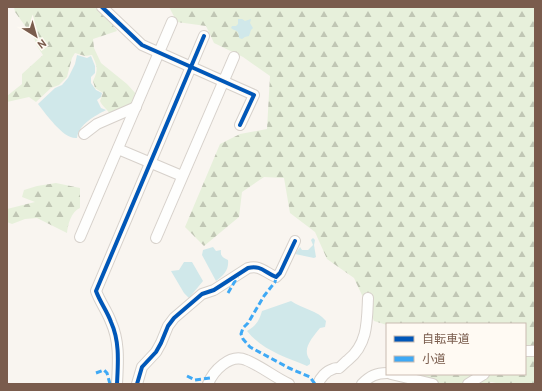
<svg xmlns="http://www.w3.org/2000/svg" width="542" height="391" font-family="Overpass,'Noto Sans JP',sans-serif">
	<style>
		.forest { fill: url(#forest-firs) }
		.water { fill: #d0e8ea }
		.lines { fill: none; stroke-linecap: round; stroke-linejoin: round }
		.minor-casing { stroke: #d7d1cb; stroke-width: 12 }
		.minor { stroke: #fefefd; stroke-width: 10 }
		.quiet { stroke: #3fa9f5; stroke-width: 3; stroke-dasharray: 6 3; stroke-linecap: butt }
		.cycleway-casing { stroke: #fffaf3; stroke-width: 6 }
		.cycleway { stroke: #0057b8; stroke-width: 4 }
	</style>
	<defs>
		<pattern id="forest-firs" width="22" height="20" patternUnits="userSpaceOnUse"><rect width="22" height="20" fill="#e7f0db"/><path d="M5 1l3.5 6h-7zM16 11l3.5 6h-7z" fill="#c0c6b4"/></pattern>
	</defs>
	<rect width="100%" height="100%" fill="#f9f5f0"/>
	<g class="forest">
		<path d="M14 7H95L108 19 117 31 93 39 94 48 101 63 127 84 137 95 131 106 110 114C107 109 102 106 100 101L103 93 95 88 93 81C99 69 97 66 92 55L85 56 75 53 72 58 67 77 59 85 51 88 36 102 29 97 7 102V96L22 84V74L43 55 37 46 34 38 15 12Z"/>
		<polygon points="169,7 535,7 535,384 501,384 491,382 488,384 417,384 422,374 525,374 525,324 387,325 374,321 354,278 327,259 315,232 290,213 284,178 264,177 242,192 239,217 204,246 185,227 220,144 240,134 267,129 270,76 243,57 214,43 206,26 177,22"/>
		<path d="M56 183 80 188V208C71 212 68 224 67 233L37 218 25 219 12 224 7 222V209L35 202 22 197 24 190 37 186Z"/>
	</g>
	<g class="water">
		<path d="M238 19H242L245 21 251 19 250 23 253 28 251 30 249 36 245 37 242 39 239 38C239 29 236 32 231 28L232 26H236L238 24Z"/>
		<path d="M77 55 87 58 91 56 95 66V73L91 77V83L96 90 102 93 101 97 97 100 101 108 106 110C95 116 79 124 77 138 64 140 46 114 38 104L55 88 62 85 68 78 75 64Z"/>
		<polygon points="313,238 315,240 314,245 316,257 314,258 295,254 300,247 302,250 308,250 313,245 311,240"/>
		<path d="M213 247 216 251 221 250C220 256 223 258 228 260 229 270 224 275 216 281L202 255 203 250Z"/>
		<polygon points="184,262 192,262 203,281 189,298 184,293 171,271 179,270"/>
		<path d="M291 301C303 309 317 310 326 321L325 327 320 328C313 337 301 349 310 360V364L307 366C285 357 262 350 247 331 256 326 259 321 262 311Z"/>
	</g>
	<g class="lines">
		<defs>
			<g id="minor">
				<polyline points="102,7 142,45 254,95 240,125"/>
				<polyline points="84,134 97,124 136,107"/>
				<polyline points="118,149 182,176"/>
				<polyline points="80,237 172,22"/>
				<polyline points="156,238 234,57"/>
				<polyline points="525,351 535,351"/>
				<polyline points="391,374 433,384"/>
				<path d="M117 384C118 363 120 342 111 322 107 311 100 302 96 291L204 36"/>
				<path d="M137 384 142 367 156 352 161 343 168 326 174 318 202 294 214 290 248 268C261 265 264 272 276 277L280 273 295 241"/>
				<path d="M208 384C213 371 230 353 246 360 261 366 274 377 289 384"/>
				<path d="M318 384C320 378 326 371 333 369 334 368 337 368 339 368 342 366 345 362 348 360 368 344 367 321 368 298"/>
				<path d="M362 384C370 376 376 373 387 373"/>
				<polyline points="468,384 484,374"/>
			</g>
		</defs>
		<use href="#minor" class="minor-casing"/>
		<use href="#minor" class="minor"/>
		<g class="quiet">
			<polyline points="276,277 275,282 264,296 248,323 243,328 241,334 243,339 250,347 289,368 310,377 315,384"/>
			<polyline points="228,293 238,276"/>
			<polyline points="96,373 104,370 107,373 110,384"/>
			<polyline points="187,376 195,380 210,378"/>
		</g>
		<defs>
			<g id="cycleway">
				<polyline points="102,7 142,45 254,95 240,125"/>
				<path d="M117 384C118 363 120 342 111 322 107 311 100 302 96 291L204 36"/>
				<path d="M137 384 142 367 156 352 161 343 168 326 174 318 202 294 214 290 248 268C261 265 264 272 276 277L280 273 295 241"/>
			</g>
		</defs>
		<use href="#cycleway" class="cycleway-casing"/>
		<use href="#cycleway" class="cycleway"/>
	</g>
	<rect width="542" height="391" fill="none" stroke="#7a5c4d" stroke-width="16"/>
	<rect x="386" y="323" width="140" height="52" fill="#fffaf3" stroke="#cabbb1"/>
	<rect x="394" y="336" width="20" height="6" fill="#0057b8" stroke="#cabbb1"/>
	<text x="422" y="343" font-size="12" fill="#7a5c4d">自転車道</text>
	<rect x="394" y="356" width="20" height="6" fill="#3fa9f5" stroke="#cabbb1"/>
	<text x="422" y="363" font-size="12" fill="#7a5c4d">小道</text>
	<g transform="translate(36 36) rotate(143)" stroke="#fffaf3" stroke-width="3" paint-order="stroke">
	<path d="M0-3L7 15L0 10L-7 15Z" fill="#7a5c4d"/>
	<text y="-6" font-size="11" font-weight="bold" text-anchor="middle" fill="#7a5c4d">N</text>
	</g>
</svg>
